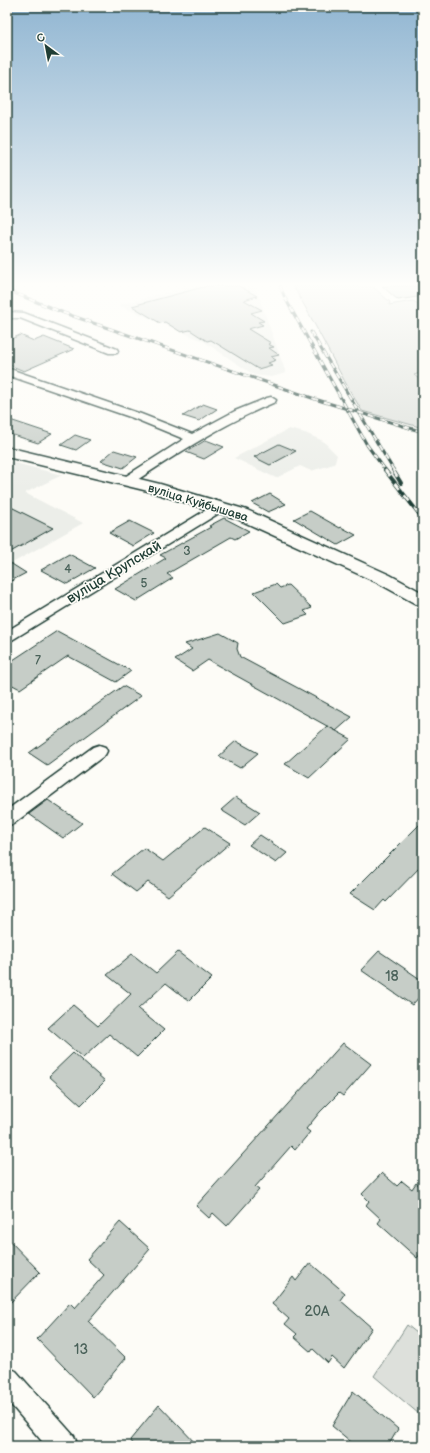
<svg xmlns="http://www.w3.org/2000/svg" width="430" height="1453" font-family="'Balsamiq Sans',sans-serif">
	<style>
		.built { fill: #eceee9 }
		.green { fill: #dde0db; stroke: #7e8e88 }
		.building { fill: #c6cdc7; stroke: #1f3d34 }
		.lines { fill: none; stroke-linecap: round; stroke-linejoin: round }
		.minor-casing { stroke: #1f3d34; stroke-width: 3 }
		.major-casing { stroke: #1f3d34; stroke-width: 3 }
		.minor { fill: #fdfcf7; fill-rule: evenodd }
		.major { fill: #fdfcf7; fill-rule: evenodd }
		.rail-far1-casing { stroke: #1f3d34; stroke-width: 3 }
		.rail-casing { stroke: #1f3d34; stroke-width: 4 }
		.rail-far1 { stroke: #fdfcf7; stroke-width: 2; stroke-dasharray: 6; stroke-linecap: butt }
		.rail { stroke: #fdfcf7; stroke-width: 2.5; stroke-dasharray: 8; stroke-linecap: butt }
		.labels { text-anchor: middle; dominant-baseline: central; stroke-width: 3.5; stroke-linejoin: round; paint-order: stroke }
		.far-street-label { font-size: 12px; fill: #1f3d34; stroke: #fdfcf7 }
		.number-label { font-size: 12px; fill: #496159 }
		.street-label { font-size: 14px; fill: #1f3d34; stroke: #fdfcf7 }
		.near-number-label { font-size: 14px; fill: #496159 }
	</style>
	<rect width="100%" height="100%" fill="#fdfcf7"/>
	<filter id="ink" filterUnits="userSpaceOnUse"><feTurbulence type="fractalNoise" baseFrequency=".025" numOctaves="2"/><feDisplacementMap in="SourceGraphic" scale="8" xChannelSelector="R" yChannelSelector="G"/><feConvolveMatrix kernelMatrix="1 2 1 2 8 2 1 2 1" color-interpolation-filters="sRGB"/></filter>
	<g filter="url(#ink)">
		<g class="built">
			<polygon points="191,286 255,286 286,373 272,377 254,375 203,341 118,305"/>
			<polygon points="289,429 305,433 323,441 337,455 334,464 311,471 300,466 276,478 234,458"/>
			<polygon points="7,461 62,475 25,493 83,523 7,566"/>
		</g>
		<g class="green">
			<path d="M293 286H372L390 302 389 305 413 301 423 307V372L414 375 423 382V428L362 411C337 371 318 327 293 286Z"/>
			<polygon points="407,1325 423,1338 423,1407 419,1414 374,1376"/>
		</g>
		<g class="building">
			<polygon points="207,286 239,286 257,296 244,300 262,310 251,313 264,321 258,322 263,325 248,329 271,343 268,344 274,347 269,348 279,355 271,357 276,360 268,363 272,365 258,369 211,340 207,341 190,330 181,332 165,322 160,323 132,306"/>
			<polygon points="382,286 419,286 423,292 423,296 398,300"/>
			<polygon points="20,335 34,341 44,337 74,349 24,371 7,364 7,341"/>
			<polygon points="203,404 217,409 199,421 183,416"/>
			<polygon points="7,419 52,434 38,443 7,433"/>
			<polygon points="75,435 90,440 76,450 61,445"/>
			<polygon points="206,440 224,447 204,459 186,452"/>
			<polygon points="279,444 296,451 270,465 254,457"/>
			<polygon points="114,450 137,457 123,468 101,461"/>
			<polygon points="270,494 286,504 268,512 252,503"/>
			<polygon points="7,505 53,528 7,554"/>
			<polygon points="310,511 340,528 341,527 356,535 338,545 294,519"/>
			<polygon points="224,518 249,531 235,539 231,537 167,574 173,578 136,601 115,589 166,558 160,555 211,527 209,526"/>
			<polygon points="130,521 154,533 133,546 109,533"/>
			<polygon points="69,554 95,568 67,584 41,570"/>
			<polygon points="7,561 26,573 7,583"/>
			<polygon points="276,584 280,588 288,585 312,608 304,611 308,615 285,623 254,592"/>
			<polygon points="57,631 83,645 131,671 116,682 68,656 20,689 7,682 7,664"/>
			<polygon points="220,633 238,643 237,649 240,657 352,717 336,731 208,660 192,671 175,660 192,649 185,644"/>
			<polygon points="123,686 141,696 47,765 29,753"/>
			<polygon points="327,726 351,739 309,778 285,764"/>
			<polygon points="236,741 258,753 240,768 219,756"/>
			<polygon points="236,797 260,812 245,825 221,810"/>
			<polygon points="48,800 82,823 63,838 29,814"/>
			<polygon points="423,821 423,864 386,902 384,900 375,910 350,894"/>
			<polygon points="205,827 230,843 168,896 148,882 136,892 112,874 144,848 163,861"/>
			<polygon points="260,835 287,853 276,863 249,845"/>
			<polygon points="379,951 423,981 423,993 412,1005 361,970"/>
			<polygon points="178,952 212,978 189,1001 166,983 138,1009 164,1030 137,1057 109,1034 83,1058 48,1028 73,1005 98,1026 131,994 107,975 132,954 156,973"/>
			<polygon points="343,1043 371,1064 343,1096 339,1093 320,1112 306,1129 310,1132 295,1150 291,1146 255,1187 259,1190 227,1226 213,1213 209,1218 196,1206"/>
			<polygon points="73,1053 105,1081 81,1105 49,1076"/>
			<polygon points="382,1173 397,1186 402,1181 412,1189 416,1183 423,1189 423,1251 417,1258 378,1223 381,1219 366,1205 369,1201 362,1194"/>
			<polygon points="120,1222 150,1249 88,1321 126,1358 93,1397 37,1339 70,1303 75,1308 104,1275 87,1259"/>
			<polygon points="7,1238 40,1272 7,1306"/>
			<polygon points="310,1263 345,1293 340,1300 372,1328 344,1368 332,1357 328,1363 313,1349 311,1352 294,1337 297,1334 285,1324 289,1319 272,1304 293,1277 296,1281"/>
			<polygon points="353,1391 398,1429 388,1446 356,1446 332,1426"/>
			<polygon points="159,1405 198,1446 135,1446 130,1440"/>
		</g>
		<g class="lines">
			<defs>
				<g id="minor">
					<polygon points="7,312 24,313 117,349 118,351 117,353 109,353 20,318 7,318"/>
					<path d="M7 368 141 414 192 434 235 411 267 398 271 397 276 400 275 402C223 424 178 453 131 484H123L121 481 123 478 184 439 133 418 7 375Z"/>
					<polygon points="220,503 224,504 226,507 224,510 12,640 7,642 7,631 216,504"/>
					<polygon points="99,745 105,747 107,751 105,755 13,824 7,825 7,810 93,747"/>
					<polygon points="7,1367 16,1371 74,1436 78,1446 46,1446 7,1400"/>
				</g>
				<polygon id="major" points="7,447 160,484 247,510 390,575 423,593 423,606 416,604 378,583 235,518 148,491 7,457"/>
			</defs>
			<use href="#minor" class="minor-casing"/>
			<use href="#major" class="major-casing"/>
			<use href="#minor" class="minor"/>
			<use href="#major" class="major"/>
			<defs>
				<g id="rail-far1">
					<polyline points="280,286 285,298 367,445 386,471"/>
					<polyline points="7,290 64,313 318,400 423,432"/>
					<polyline points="311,332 394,471"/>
				</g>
				<g id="rail">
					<polyline points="385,470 423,519"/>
					<polyline points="393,470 401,483"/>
				</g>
			</defs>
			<use href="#rail-far1" class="rail-far1-casing"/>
			<use href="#rail" class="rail-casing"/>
			<use href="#rail-far1" class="rail-far1"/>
			<use href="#rail" class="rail"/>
		</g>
	</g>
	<linearGradient id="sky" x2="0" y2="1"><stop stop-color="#91b6d2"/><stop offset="0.58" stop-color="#fefefb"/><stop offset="1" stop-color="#fefefb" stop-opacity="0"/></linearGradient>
	<rect width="430" height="490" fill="url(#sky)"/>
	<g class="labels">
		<g class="far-street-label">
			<text transform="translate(198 503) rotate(17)">вуліца Куйбышава</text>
		</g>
		<g class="number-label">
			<text x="187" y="551">3</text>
			<text x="68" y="569">4</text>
			<text x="144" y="583">5</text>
			<text x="38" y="660">7</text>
		</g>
		<g class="street-label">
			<text transform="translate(114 572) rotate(-31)">вуліца Крупскай</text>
		</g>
		<g class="near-number-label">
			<text x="392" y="976">18</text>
			<text x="317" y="1311">20А</text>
			<text x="81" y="1349">13</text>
		</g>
	</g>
	<rect width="430" height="1453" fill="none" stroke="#fdfcf7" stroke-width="24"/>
	<rect x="12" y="12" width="406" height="1429" fill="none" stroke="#1f3d34" stroke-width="1.5" filter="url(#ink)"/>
	<g transform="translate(46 46) rotate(328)" stroke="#fdfcf7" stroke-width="3" paint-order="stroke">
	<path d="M0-3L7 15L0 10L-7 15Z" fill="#1f3d34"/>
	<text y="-6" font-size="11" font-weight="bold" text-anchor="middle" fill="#1f3d34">С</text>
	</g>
</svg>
